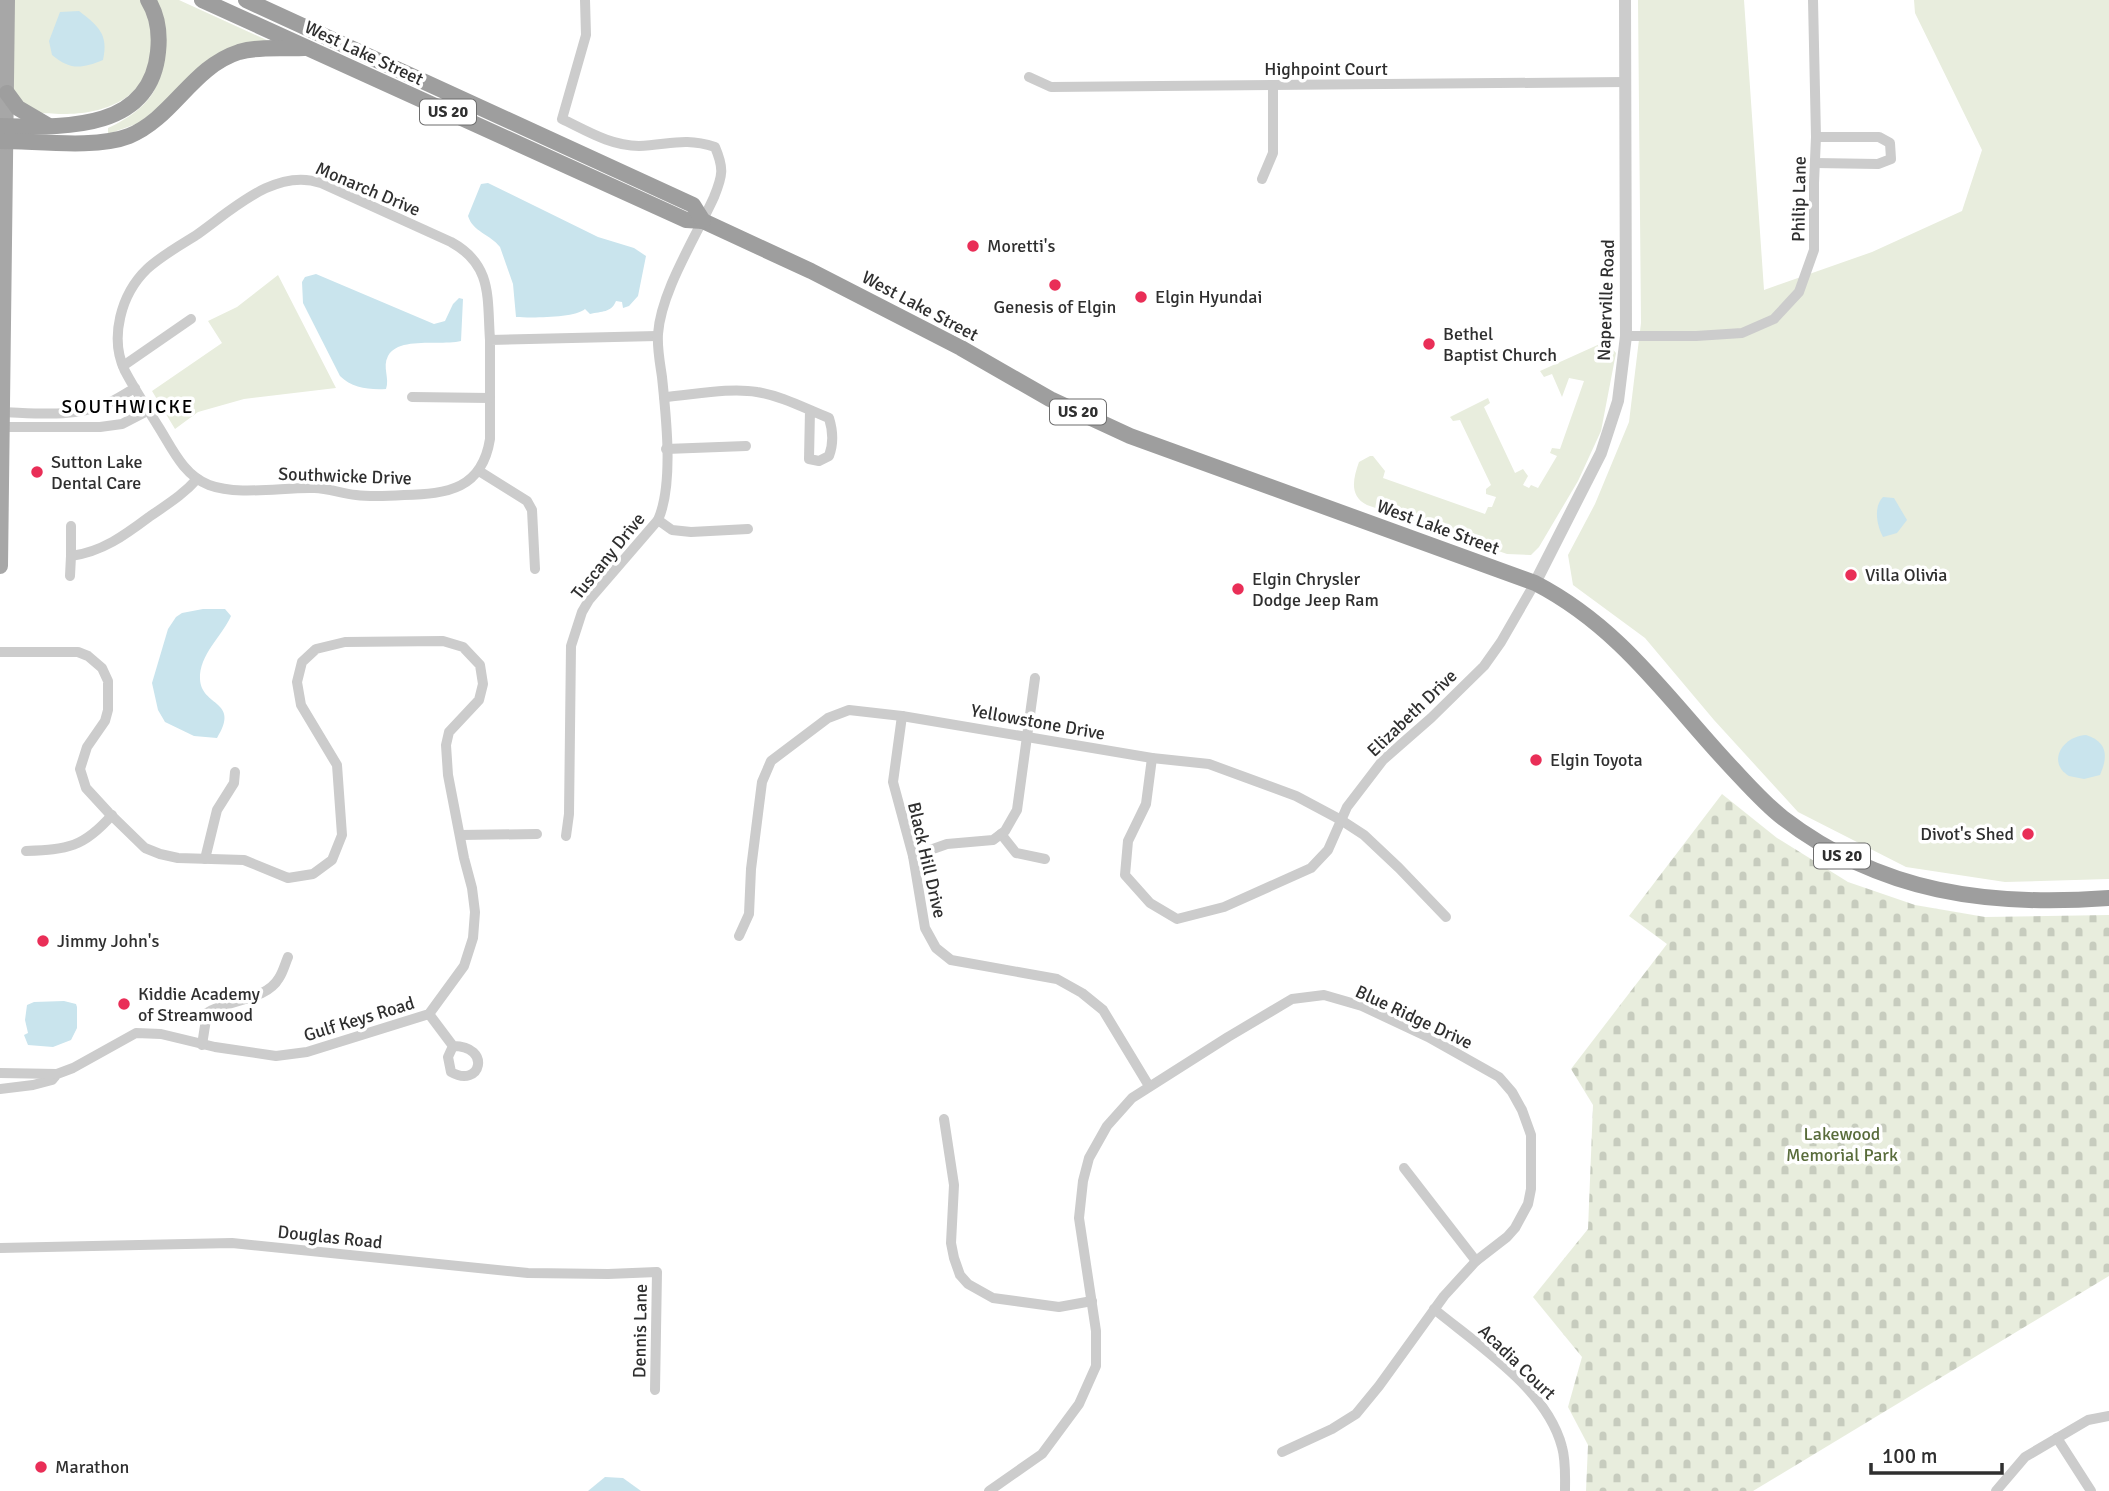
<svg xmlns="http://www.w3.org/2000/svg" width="2109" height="1491" font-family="Signika,sans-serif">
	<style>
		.green { fill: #e8eddd }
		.cemetery { fill: url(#cemetery-stones) }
		.water { fill: #c9e4ed }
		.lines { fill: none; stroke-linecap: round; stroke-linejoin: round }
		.minor { stroke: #ccc; stroke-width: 10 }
		.tertiary { stroke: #ccc; stroke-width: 12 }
		.primary { stroke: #a7a7a7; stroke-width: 16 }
		.trunk { stroke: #9e9e9e; stroke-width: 16 }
		.poi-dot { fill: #e92e57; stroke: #fff; stroke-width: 2.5 }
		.labels { text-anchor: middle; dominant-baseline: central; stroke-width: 7; stroke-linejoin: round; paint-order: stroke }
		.shield { fill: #fff; stroke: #6d6d6d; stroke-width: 2 }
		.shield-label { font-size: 16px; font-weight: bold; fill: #2f2f2f }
		.street-label { font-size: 18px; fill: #2f2f2f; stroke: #fff }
		.poi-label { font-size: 18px; fill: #2f2f2f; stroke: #fff; text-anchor: start }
		.park-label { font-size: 18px; fill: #596c3b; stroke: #fff }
		.neighbourhood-label { font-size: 19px; letter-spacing: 2px; fill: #000; stroke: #fff }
	</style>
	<defs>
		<pattern id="cemetery-stones" width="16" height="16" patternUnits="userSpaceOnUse" patternTransform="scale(1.75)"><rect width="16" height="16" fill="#e8eddd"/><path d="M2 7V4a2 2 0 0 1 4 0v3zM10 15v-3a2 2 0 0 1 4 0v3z" fill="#c7ccbe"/></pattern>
	</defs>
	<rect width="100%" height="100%" fill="#fff"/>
	<g class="green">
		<path d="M13 0H141C150 18 153 32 151 52 147 101 101 115 59 114 50 113 41 114 32 111L15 94 13 86Z"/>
		<path d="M153 0H179L271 42 258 43 164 103 139 123 108 134V128C128 119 156 101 159 76 162 58 155 20 153 0Z"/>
		<polygon points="1638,0 1744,0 1764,290 1872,252 1962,211 1982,150 1915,13 1914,0 2109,0 2109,879 2005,882 1906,867 1798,812 1714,720 1645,638 1573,585 1568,555 1595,504 1629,422 1641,323"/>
		<polygon points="278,275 336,388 244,399 198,412 175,429 152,391 222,343 208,321 237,307"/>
		<path d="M1602 343 1610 346 1616 353 1601 431 1578 481 1539 547 1531 555 1507 554 1367 505C1349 496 1353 479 1359 462L1370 456H1373L1385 471 1383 478 1485 514 1488 507H1492L1496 497 1486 494V489L1491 485 1460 420 1453 421 1450 417 1488 398 1490 403 1484 407 1515 473 1523 469 1528 476 1523 485 1529 488 1531 485 1538 488 1557 456 1550 453 1552 448 1560 449 1584 381 1569 378 1562 397 1552 374 1544 377 1540 371Z"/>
	</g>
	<polygon class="cemetery" points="1722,794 1777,838 1848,882 1915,905 1985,917 2109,915 2109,1276 1753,1491 1586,1491 1588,1445 1568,1407 1582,1357 1533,1297 1588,1229 1593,1105 1571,1069 1667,944 1629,916"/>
	<g class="water">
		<path d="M79 11C98 26 109 34 103 60 81 69 70 70 52 55L49 41 60 12Z"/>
		<path d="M488 183 598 237 634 248 646 256 638 296 629 306 623 308 622 302 616 301C611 313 602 311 590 314L585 309C575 318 531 318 516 317L513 284 500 247C490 234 473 232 468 216L481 184Z"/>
		<path d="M316 274 434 324 445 321 453 304 459 298 463 299 461 341C442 346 398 336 388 356 382 367 390 378 386 389 369 390 352 388 340 376L303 303 302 282 305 277Z"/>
		<path d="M1883 497 1894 498 1907 520 1897 533 1883 537C1877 526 1873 507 1883 497Z"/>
		<path d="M203 609H225L231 616C222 636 199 655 200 679 201 707 241 700 217 738L194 736 165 722 158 710 152 683 168 629 176 617 182 613Z"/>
		<path d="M2086 735C2108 742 2108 757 2100 775L2084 779 2069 776C2046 762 2063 736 2086 735Z"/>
		<polygon points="64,1001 76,1004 77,1007 77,1028 71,1040 53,1047 28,1045 24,1035 28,1033 25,1020 27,1005 34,1002"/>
		<polygon points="605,1477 623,1478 641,1491 588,1491"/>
	</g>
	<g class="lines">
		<g class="minor">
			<polyline points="1029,77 1051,87 1625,82"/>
			<polyline points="1815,163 1878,164 1891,159 1890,143 1879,137 1816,137"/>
			<polyline points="1262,179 1273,153 1273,86"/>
			<polyline points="1626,336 1696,336 1742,333 1774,319 1799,292 1814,250 1814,183 1816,137 1813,0"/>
			<path d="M490 340V439C482 489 448 494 404 495 388 496 372 497 356 495 342 494 329 488 314 488 283 487 238 496 209 485 183 475 172 448 158 426 147 408 135 390 125 371 109 338 121 294 147 269 161 256 179 246 195 236 231 211 275 167 321 183L451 242C493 265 487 298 490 340L657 336"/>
			<polyline points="123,366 191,319"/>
			<polyline points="412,397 490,398"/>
			<path d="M664 397C692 395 730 387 757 392 782 396 806 409 829 418 833 431 834 443 829 456L819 461 809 459 810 410"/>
			<path d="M0 412C35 413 73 418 106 404 116 400 126 393 135 388"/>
			<polyline points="0,427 100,427 122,424 149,410"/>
			<polyline points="666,449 746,446"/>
			<polyline points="479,471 527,501 532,510 535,569"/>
			<polyline points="658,520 672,530 691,532 748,529"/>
			<polyline points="71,526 71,556"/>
			<path d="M70 576 71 556C102 552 125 535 149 517 166 505 183 495 197 479"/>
			<polyline points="0,652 78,652 88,656 102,668 108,681 108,710 105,721 87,747 80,769 86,788 109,813 145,848 160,854 178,858 244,860 288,878 313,874 332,860 342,835 337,765 301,705 297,682 302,662 316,649 345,642 443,641 463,647 480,665 483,684 479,700 449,732 446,745 448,775 464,858 472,888 475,912 473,938 464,966 429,1014 307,1052 276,1056 215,1047 161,1034 136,1033 73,1068 57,1074 52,1080 33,1085 0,1089"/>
			<polyline points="902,716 893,782 913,856 925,928 936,948 951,960 1057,979 1082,993 1103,1010 1149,1086"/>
			<polyline points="1152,758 1146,804 1128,841 1125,875 1150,903 1177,919 1224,907 1311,868 1328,850 1347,807 1383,760 1431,718 1484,666 1501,642 1535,583"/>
			<polyline points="1001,834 1016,853 1045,859"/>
			<polyline points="460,835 537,834"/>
			<path d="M566 836 569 814 571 646 582 612 589 600 658 520C674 484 666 416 662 377 660 363 657 348 658 334 661 291 696 237 714 197 723 175 724 168 715 147 684 137 669 145 639 146 611 146 587 131 562 119L586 35 585 0"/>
			<path d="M26 851C68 849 83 848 112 815"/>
			<polyline points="913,856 947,844 993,840 1005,831 1017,810 1035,678"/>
			<polyline points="205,859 217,810 234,783 235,772"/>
			<polyline points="739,936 749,914 751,869 762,782 771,761 828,718 849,710 902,716 1152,758 1209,764 1296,796 1341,820 1364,835 1399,868 1446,917"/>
			<path d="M429 1014 453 1046C492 1046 481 1089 451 1072L448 1057 453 1046"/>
			<path d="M202 1045 207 1013C228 999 266 1001 279 978 283 972 285 964 288 957"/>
			<polyline points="0,1073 57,1074"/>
			<polyline points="944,1119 954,1185 951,1243 954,1258 960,1275 968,1284 993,1298 1059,1307 1092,1301"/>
			<polyline points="1404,1168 1476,1261"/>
			<polyline points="0,1248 232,1243 528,1273 608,1274 657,1272 655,1390"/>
			<path d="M1434 1309C1479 1346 1547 1389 1562 1447 1566 1461 1565 1477 1565 1491"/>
			<polyline points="2057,1438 2091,1491"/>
			<polyline points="989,1491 1042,1454 1079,1404 1096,1366 1096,1331 1079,1218 1083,1181 1089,1158 1107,1126 1132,1098 1228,1037 1292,999 1324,995 1362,1006 1428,1037 1499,1077 1512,1092 1522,1110 1531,1135 1531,1189 1528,1204 1515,1228 1507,1237 1476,1261 1444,1296 1379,1386 1356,1414 1332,1429 1282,1452"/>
			<polyline points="1996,1491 2025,1457 2088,1420 2109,1416"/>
		</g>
		<polyline class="tertiary" points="1535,583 1601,453 1618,401 1626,336 1625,0"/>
		<polyline class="primary" points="0,566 7,0"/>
		<g class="trunk">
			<path d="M202 0 686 220 703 221 811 271 961 348 1050 399 1130 436 1535 583C1622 628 1669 701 1734 770 1749 786 1766 805 1783 818 1881 893 1989 907 2109 898"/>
			<polyline points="246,0 693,205 703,221"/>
			<polyline points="7,93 18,108 47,125"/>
			<path d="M0 126C60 127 150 133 158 52 160 34 158 16 148 0"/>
			<path d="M0 141C37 141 96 149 129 136 173 118 192 67 239 52 260 46 283 49 304 48"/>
		</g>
	</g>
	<g class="poi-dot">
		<circle cx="973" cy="246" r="7"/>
		<circle cx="1055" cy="285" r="7"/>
		<circle cx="1141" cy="297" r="7"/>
		<circle cx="1429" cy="344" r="7"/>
		<circle cx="37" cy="472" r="7"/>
		<circle cx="1851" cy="575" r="7"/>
		<circle cx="1238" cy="589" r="7"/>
		<circle cx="1536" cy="760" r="7"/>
		<circle cx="2028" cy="834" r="7"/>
		<circle cx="43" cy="941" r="7"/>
		<circle cx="124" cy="1004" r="7"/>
		<circle cx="41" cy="1467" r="7"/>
	</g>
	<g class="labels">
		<g class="shield">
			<rect x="420" y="99.5" width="56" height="25" rx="5"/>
			<rect x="1050" y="399.5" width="56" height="25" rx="5"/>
			<rect x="1814" y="843.5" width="56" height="25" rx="5"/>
		</g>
		<g class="shield-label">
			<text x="448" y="112">US 20</text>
			<text x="1078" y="412">US 20</text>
			<text x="1842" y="856">US 20</text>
		</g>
		<g class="street-label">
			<text transform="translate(364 53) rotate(25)">West Lake Street</text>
			<text x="1326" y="69">Highpoint Court</text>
			<text transform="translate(368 189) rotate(23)">Monarch Drive</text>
			<text transform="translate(1799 199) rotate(-89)">Philip Lane</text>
			<text transform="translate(1606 300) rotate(-88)">Naperville Road</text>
			<text transform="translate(920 306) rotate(28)">West Lake Street</text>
			<text transform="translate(345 476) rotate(2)">Southwicke Drive</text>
			<text transform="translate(1438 527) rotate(20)">West Lake Street</text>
			<text transform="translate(608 556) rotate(-51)">Tuscany Drive</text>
			<text transform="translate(1412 713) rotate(-44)">Elizabeth Drive</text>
			<text transform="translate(1038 722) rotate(10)">Yellowstone Drive</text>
			<text transform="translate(927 860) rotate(77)">Black Hill Drive</text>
			<text transform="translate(1414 1017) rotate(25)">Blue Ridge Drive</text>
			<text transform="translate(359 1019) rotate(-17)">Gulf Keys Road</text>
			<text transform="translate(330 1237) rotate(6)">Douglas Road</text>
			<text transform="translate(640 1331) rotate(-89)">Dennis Lane</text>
			<text transform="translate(1517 1362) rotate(44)">Acadia Court</text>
		</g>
		<g class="poi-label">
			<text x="987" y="246">Moretti's</text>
			<text x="1155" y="297">Elgin Hyundai</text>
			<text x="1055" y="307" text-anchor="middle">Genesis of Elgin</text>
			<text x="1443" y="334">Bethel<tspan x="1443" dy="21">Baptist Church</tspan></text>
			<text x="51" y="462">Sutton Lake<tspan x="51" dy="21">Dental Care</tspan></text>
			<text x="1865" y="575">Villa Olivia</text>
			<text x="1252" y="579">Elgin Chrysler<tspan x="1252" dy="21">Dodge Jeep Ram</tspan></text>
			<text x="1550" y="760">Elgin Toyota</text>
			<text x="2014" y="834" text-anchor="end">Divot's Shed</text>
			<text x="57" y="941">Jimmy John's</text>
			<text x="138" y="994">Kiddie Academy<tspan x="138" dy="21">of Streamwood</tspan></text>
			<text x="55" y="1467">Marathon</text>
		</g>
		<g class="park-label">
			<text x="1842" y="1134">Lakewood<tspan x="1842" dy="21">Memorial Park</tspan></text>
		</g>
		<g class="neighbourhood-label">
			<text x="128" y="407">SOUTHWICKE</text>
		</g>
	</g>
	<path d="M1871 1463v10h131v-10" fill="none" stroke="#2f2f2f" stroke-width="3.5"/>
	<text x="1882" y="1463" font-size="21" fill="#2f2f2f" stroke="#ffffff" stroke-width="5" paint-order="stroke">100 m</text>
</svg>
